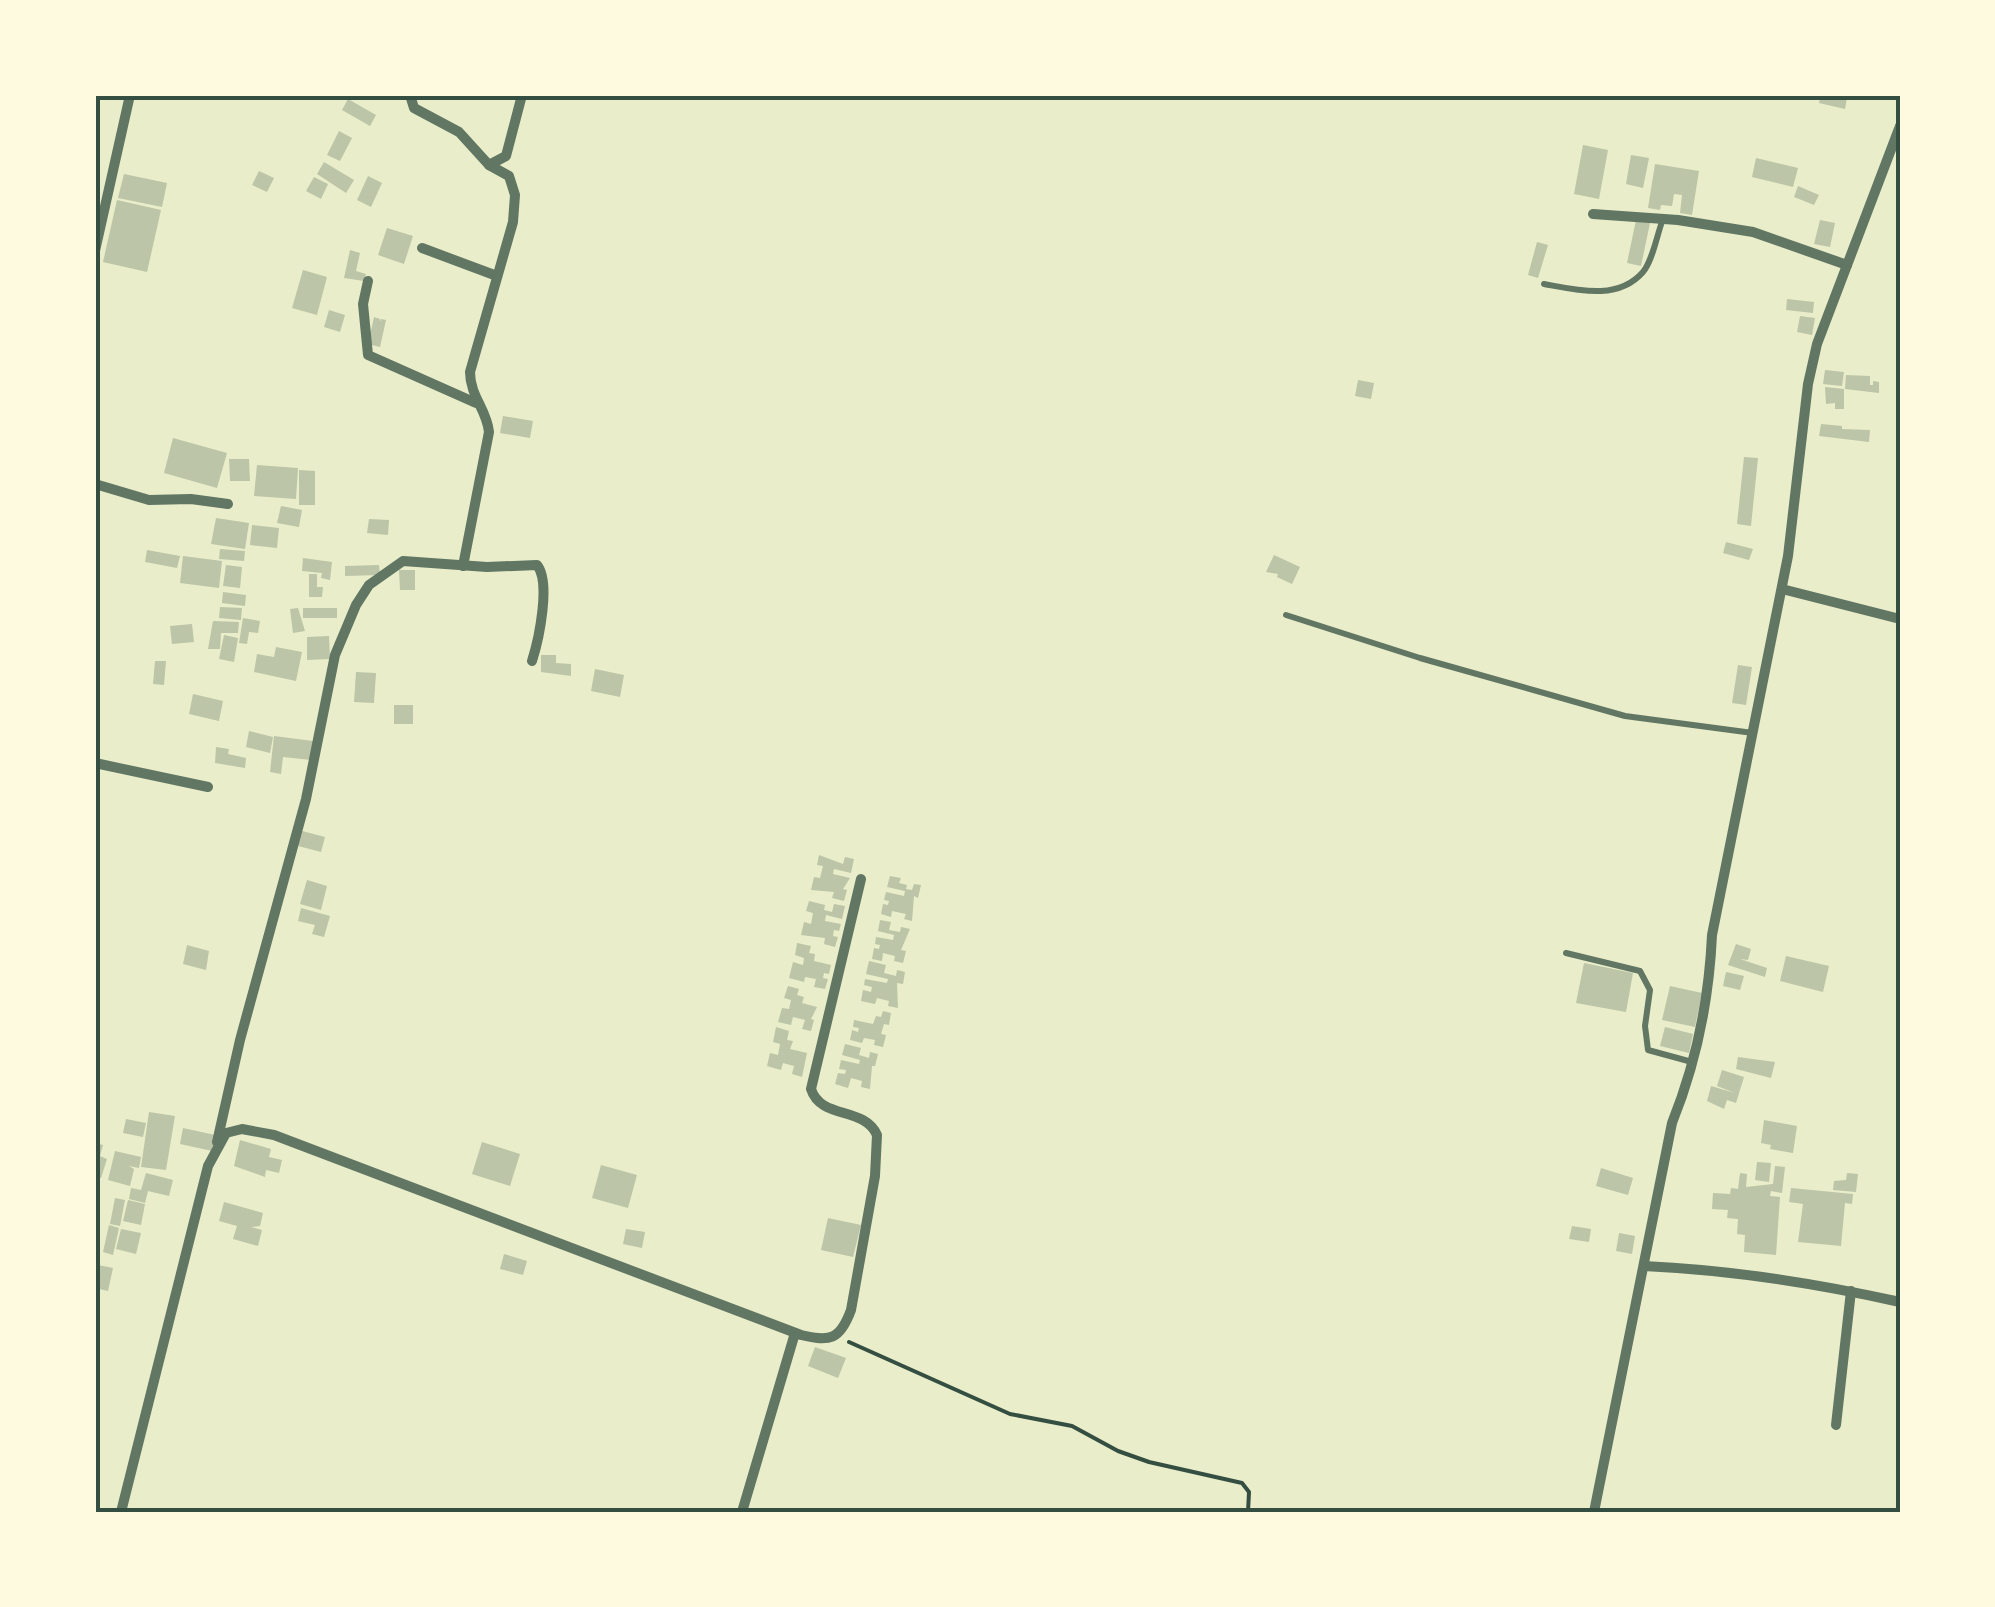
<svg xmlns="http://www.w3.org/2000/svg" width="1995" height="1607" font-family="'Archivo Narrow',sans-serif">
	<style>
		.building { fill: #bcc5a7 }
		.lines { fill: none; stroke-linecap: round; stroke-linejoin: round }
		.path { stroke: #344e41; stroke-width: 4 }
		.service { stroke: #617663; stroke-width: 6 }
		.minor { stroke: #617663; stroke-width: 10 }
		.neatline { fill: none; stroke: #344e41; stroke-width: 4 }
	</style>
	<rect width="100%" height="100%" fill="#e9edc9"/>
	<g class="building">
		<polygon points="1821,95 1847,98 1845,109 1819,103"/>
		<polygon points="348,99 376,115 370,126 342,110"/>
		<polygon points="339,131 352,138 340,161 327,155"/>
		<polygon points="1583,145 1608,150 1599,199 1574,194"/>
		<polygon points="1631,155 1649,158 1643,188 1626,184"/>
		<polygon points="1756,158 1798,168 1793,187 1752,177"/>
		<polygon points="324,162 354,180 346,193 317,174"/>
		<polygon points="1655,164 1699,171 1692,215 1680,213 1682,195 1674,194 1672,206 1661,205 1660,210 1648,208"/>
		<polygon points="259,171 274,178 267,192 252,185"/>
		<polygon points="124,174 167,183 162,207 118,198"/>
		<polygon points="368,176 382,183 371,207 357,200"/>
		<polygon points="314,177 328,184 321,199 306,191"/>
		<polygon points="1798,186 1819,195 1814,205 1794,197"/>
		<polygon points="117,200 161,210 147,272 103,262"/>
		<polygon points="1636,220 1650,223 1641,266 1627,263"/>
		<polygon points="1820,220 1835,223 1830,247 1814,244"/>
		<polygon points="387,228 413,236 404,264 378,255"/>
		<polygon points="1537,242 1548,245 1538,278 1528,275"/>
		<polygon points="350,250 360,253 356,271 366,274 364,281 344,278"/>
		<polygon points="303,270 327,277 317,315 292,308"/>
		<polygon points="1787,299 1814,302 1813,313 1786,310"/>
		<polygon points="329,310 345,315 340,332 324,327"/>
		<polygon points="1800,316 1815,318 1812,335 1797,332"/>
		<polygon points="374,317 380,319 380,322 381,319 386,320 380,347 368,344"/>
		<polygon points="1825,370 1844,372 1842,386 1823,384"/>
		<polygon points="1846,375 1870,376 1870,385 1873,385 1873,381 1879,382 1879,393 1845,389"/>
		<polygon points="1358,380 1374,383 1371,399 1355,396"/>
		<polygon points="1825,387 1844,389 1844,409 1835,409 1835,403 1826,404"/>
		<polygon points="503,416 533,421 530,438 500,433"/>
		<polygon points="1821,424 1842,426 1842,429 1870,430 1869,442 1819,436"/>
		<polygon points="173,438 227,453 217,488 164,473"/>
		<polygon points="1744,457 1758,458 1751,526 1737,524"/>
		<polygon points="229,459 249,459 250,481 230,481"/>
		<polygon points="257,465 298,468 296,499 254,496"/>
		<polygon points="299,470 315,471 315,505 299,505"/>
		<polygon points="281,506 302,510 299,527 277,523"/>
		<polygon points="216,518 249,523 245,549 211,544"/>
		<polygon points="369,519 389,520 388,535 367,533"/>
		<polygon points="252,525 279,528 277,548 250,545"/>
		<polygon points="1726,542 1753,549 1749,560 1723,553"/>
		<polygon points="220,549 245,551 244,561 219,559"/>
		<polygon points="147,550 180,556 177,568 145,562"/>
		<polygon points="1274,555 1300,567 1292,584 1277,577 1278,574 1266,572"/>
		<polygon points="183,556 222,561 219,588 180,583"/>
		<polygon points="303,558 332,562 330,580 321,578 322,573 302,571"/>
		<polygon points="226,565 242,567 240,588 223,586"/>
		<polygon points="379,565 380,575 345,576 345,566"/>
		<polygon points="399,570 415,570 415,590 400,590"/>
		<polygon points="309,574 317,574 317,587 323,587 322,597 309,597"/>
		<polygon points="223,592 246,595 245,606 222,603"/>
		<polygon points="220,607 242,608 241,620 219,618"/>
		<polygon points="298,608 305,631 293,633 290,609"/>
		<rect x="303" y="608" width="34" height="10"/>
		<polygon points="243,618 260,621 258,633 249,632 247,644 239,643"/>
		<polygon points="213,621 239,622 238,633 221,633 220,649 208,649"/>
		<polygon points="192,624 194,642 172,644 170,626"/>
		<polygon points="224,635 238,638 234,662 219,659"/>
		<polygon points="329,636 330,659 307,660 307,637"/>
		<polygon points="276,647 302,652 296,681 254,672 257,654 274,657"/>
		<polygon points="541,655 556,655 556,663 571,664 571,676 541,672"/>
		<polygon points="155,661 166,661 164,685 153,684"/>
		<polygon points="1738,665 1752,667 1746,705 1732,703"/>
		<polygon points="595,669 624,675 620,697 591,691"/>
		<polygon points="356,672 376,673 374,703 354,702"/>
		<polygon points="193,694 223,701 219,721 189,714"/>
		<rect x="394" y="705" width="19" height="19"/>
		<polygon points="249,731 273,737 270,753 246,747"/>
		<polygon points="274,736 313,741 311,760 283,757 281,774 270,772"/>
		<polygon points="216,747 229,749 228,754 246,758 245,768 215,763"/>
		<polygon points="302,831 325,837 321,852 298,846"/>
		<polygon points="819,855 843,864 845,857 854,859 851,873 834,869 833,874 850,878 843,889 847,890 844,901 832,898 834,892 811,890 814,877 820,878 823,866 817,865"/>
		<polygon points="890,876 901,878 899,883 907,885 906,889 912,890 914,884 921,885 918,898 914,896 912,921 904,919 906,914 892,911 891,917 881,914 883,904 888,905 889,901 884,900 886,892 904,896 905,891 887,887"/>
		<polygon points="307,880 327,886 321,910 300,904"/>
		<polygon points="809,901 825,905 824,910 832,912 834,904 845,906 842,919 826,915 825,921 841,924 839,931 834,930 833,936 838,937 835,947 824,944 825,938 801,935 804,922 811,924 813,913 806,911"/>
		<polygon points="301,908 330,916 324,937 312,934 315,925 298,921"/>
		<polygon points="880,920 891,922 889,930 900,932 901,927 910,929 901,950 906,951 903,963 894,961 895,956 883,953 882,961 872,959 874,948 879,949 880,945 875,944 876,937 893,940 894,935 878,931"/>
		<polygon points="797,943 811,946 809,953 815,954 814,961 831,965 829,974 824,973 823,978 828,979 825,989 814,987 816,979 805,977 804,982 789,978 793,962 803,965 804,958 795,955"/>
		<polygon points="1736,944 1751,949 1748,960 1740,959 1767,968 1765,977 1728,965"/>
		<polygon points="187,945 209,951 206,970 183,964"/>
		<polygon points="1786,956 1829,966 1823,992 1780,981"/>
		<polygon points="869,961 886,965 884,973 896,976 897,970 905,972 903,984 897,983 898,1008 888,1006 889,1001 877,998 875,1004 861,1001 863,990 871,992 872,987 864,985 865,979 887,983 888,979 866,974"/>
		<polygon points="1584,963 1633,973 1626,1012 1576,1003"/>
		<polygon points="1726,972 1744,976 1740,990 1723,986"/>
		<polygon points="788,986 799,989 797,995 804,997 802,1003 817,1007 811,1019 814,1020 811,1031 802,1029 805,1020 793,1017 791,1025 778,1022 782,1008 789,1009 791,1000 784,998"/>
		<polygon points="1670,986 1702,993 1695,1027 1662,1020"/>
		<polygon points="883,1011 891,1013 889,1025 884,1024 881,1034 886,1035 883,1047 874,1045 875,1040 864,1038 862,1043 850,1040 852,1030 858,1032 859,1028 853,1027 854,1020 873,1024 876,1016 881,1017"/>
		<polygon points="776,1027 789,1031 787,1040 793,1041 790,1049 807,1053 802,1077 792,1074 794,1066 783,1063 781,1070 767,1066 770,1053 778,1055 780,1044 773,1042"/>
		<polygon points="1665,1027 1693,1034 1689,1053 1660,1046"/>
		<polygon points="845,1044 861,1048 859,1055 869,1058 870,1052 878,1054 875,1066 872,1066 870,1089 861,1087 862,1081 851,1078 848,1088 835,1084 838,1073 845,1074 846,1070 839,1069 841,1060 859,1064 860,1060 842,1055"/>
		<polygon points="1738,1057 1775,1062 1771,1078 1736,1069"/>
		<polygon points="1722,1070 1744,1077 1736,1103 1727,1100 1724,1109 1707,1101 1711,1086 1735,1093 1717,1086"/>
		<polygon points="149,1112 175,1116 166,1170 141,1167"/>
		<polygon points="126,1119 146,1123 143,1137 123,1133"/>
		<polygon points="1764,1120 1797,1126 1793,1153 1770,1149 1771,1145 1761,1143"/>
		<polygon points="183,1128 215,1135 212,1151 180,1144"/>
		<polygon points="240,1140 271,1149 269,1157 282,1160 279,1173 266,1170 265,1177 234,1166"/>
		<polygon points="482,1142 520,1154 510,1186 472,1174"/>
		<polygon points="95,1143 103,1145 100,1156 107,1159 101,1178 95,1176"/>
		<polygon points="115,1151 141,1157 139,1168 129,1166 134,1169 130,1186 108,1180"/>
		<polygon points="1757,1162 1771,1163 1769,1182 1755,1180"/>
		<polygon points="601,1165 637,1175 628,1208 592,1198"/>
		<polygon points="1775,1166 1785,1167 1782,1193 1771,1191 1770,1196 1780,1197 1776,1255 1744,1252 1745,1235 1737,1234 1738,1219 1727,1218 1728,1210 1712,1209 1713,1193 1730,1194 1731,1188 1738,1189 1740,1173 1747,1174 1746,1187 1773,1184"/>
		<polygon points="1601,1168 1633,1178 1628,1195 1596,1186"/>
		<polygon points="146,1173 173,1180 169,1196 148,1191 145,1203 129,1199 131,1188 141,1190"/>
		<polygon points="1847,1173 1858,1174 1856,1192 1833,1190 1834,1181 1846,1180"/>
		<polygon points="1791,1188 1853,1194 1852,1204 1845,1203 1841,1246 1798,1242 1803,1204 1789,1202"/>
		<polygon points="115,1198 125,1200 120,1226 110,1224"/>
		<polygon points="128,1200 145,1204 141,1225 123,1221"/>
		<polygon points="224,1202 263,1213 260,1226 251,1227 262,1230 258,1246 233,1239 237,1226 219,1221"/>
		<polygon points="828,1218 861,1225 853,1257 821,1250"/>
		<polygon points="109,1225 119,1228 113,1255 103,1252"/>
		<polygon points="1572,1226 1591,1229 1589,1242 1569,1239"/>
		<polygon points="121,1229 141,1233 136,1254 116,1249"/>
		<polygon points="626,1229 645,1232 642,1248 623,1244"/>
		<polygon points="1619,1233 1635,1236 1632,1254 1616,1251"/>
		<polygon points="504,1254 527,1261 523,1275 500,1269"/>
		<polygon points="98,1265 113,1268 108,1291 95,1288"/>
		<polygon points="815,1347 846,1358 838,1378 808,1366"/>
	</g>
	<g class="lines">
		<polyline class="path" points="849,1342 1010,1414 1072,1426 1118,1451 1149,1462 1242,1483 1249,1492 1248,1512"/>
		<g class="service">
			<path d="M1544 284C1577 290 1618 301 1643 272 1653 260 1657 234 1663 219"/>
			<polyline points="1286,615 1420,658 1625,716 1753,733"/>
			<polyline points="1566,953 1640,971 1650,990 1645,1026 1648,1050 1692,1062"/>
		</g>
		<g class="minor">
			<polyline points="410,95 414,108 459,132 489,165"/>
			<polyline points="1593,214 1678,220 1753,232 1847,265"/>
			<polyline points="422,248 497,276"/>
			<polyline points="95,251 130,95"/>
			<polyline points="368,281 363,304 368,355 476,403"/>
			<polyline points="95,484 149,500 191,499 228,504"/>
			<path d="M463 566 489 432C487 410 470 396 470 372L513 222 515 195 509 176 489 165 506 156 522 95"/>
			<polyline points="1782,589 1900,619"/>
			<polyline points="95,763 208,787"/>
			<path d="M217 1142 240 1040 306 799 335 655 356 605 369 585 403 561 487 567 537 565C551 582 539 639 532 661"/>
			<path d="M1644 1266C1732 1270 1815 1283 1900 1302"/>
			<polyline points="1836,1425 1851,1291"/>
			<path d="M121 1512 208 1166 226 1133 242 1129 274 1135 801 1335C830 1342 840 1340 851 1310L875 1176 877 1135C864 1106 821 1120 811 1089L861 879"/>
			<polyline points="742,1512 795,1333"/>
			<path d="M1594 1512 1672 1123C1697 1061 1709 1001 1712 935L1788 556 1808 384 1817 344 1900 126"/>
		</g>
	</g>
	<rect width="1995" height="1607" fill="none" stroke="#fefae0" stroke-width="195"/>
	<rect x="98" y="98" width="1800" height="1412" class="neatline"/>
</svg>
